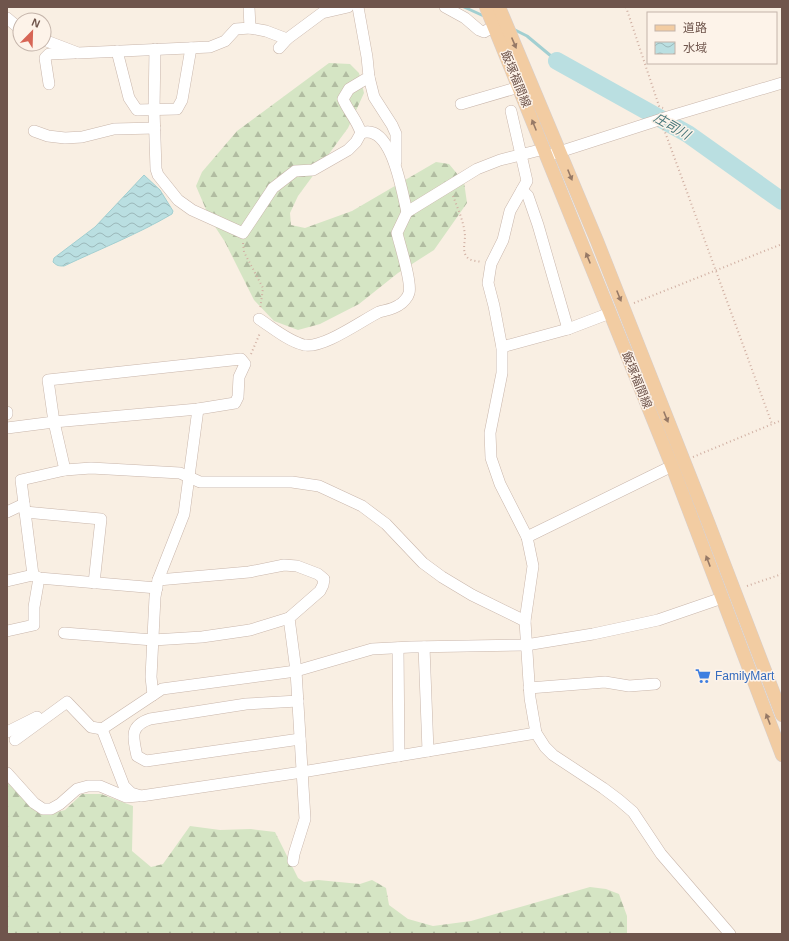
<svg xmlns="http://www.w3.org/2000/svg" width="789" height="941" font-family="Helvetica,'Noto Sans JP',sans-serif">
	<style>
		.forest { fill: url(#forest-firs) }
		.water { fill: url(#water-waves); stroke: #a2cfd1 }
		.lines { fill: none; stroke-linecap: round; stroke-linejoin: round }
		.stream { stroke: #a2cfd1; stroke-width: 3 }
		.river { stroke: #badfe1; stroke-width: 18 }
		.minor-casing { stroke: #c9b6ab; stroke-width: 12 }
		.major-casing { stroke: #d7cfcd; stroke-width: 14 }
		.path { stroke: #d0afa2; stroke-width: 2; stroke-dasharray: 1 3; stroke-linecap: butt }
		.minor { stroke: #fff; stroke-width: 11 }
		.major { stroke: #f2cca2; stroke-width: 13 }
		.oneway { fill: #967966 }
		.labels { text-anchor: middle; dominant-baseline: central; stroke-width: 3; stroke-linejoin: round; paint-order: stroke }
		.street-label { font-size: 12px; fill: #6f554c; stroke: #fdf3e9 }
		.shop-label { font-size: 12px; fill: #366cbe; stroke: #fdf3e9; text-anchor: start }
		.water-label { font-size: 13px; font-style: italic; fill: #45767a; stroke: #fdf3e9 }
	</style>
	<defs>
		<pattern id="forest-firs" width="22" height="20" patternUnits="userSpaceOnUse"><rect width="22" height="20" fill="#d5e5c4"/><path d="M5 1l3.5 6h-7zM16 11l3.5 6h-7z" fill="#b1bca1"/></pattern>
		<pattern id="water-waves" width="16" height="10" patternUnits="userSpaceOnUse"><rect width="16" height="10" fill="#badfe1"/><path d="M0 5q4-4 8 0t8 0" fill="none" stroke="#9bb8b9"/></pattern>
	</defs>
	<rect width="100%" height="100%" fill="#f9efe3"/>
	<g class="forest">
		<polygon points="329,63 350,64 359,73 364,93 348,128 298,196 290,213 291,225 305,228 352,211 436,162 449,164 464,182 467,203 434,250 398,273 359,304 320,324 298,330 274,321 254,300 225,242 210,219 196,186 202,172 237,131"/>
		<polygon points="7,782 35,811 49,814 65,810 82,794 101,794 133,806 132,851 151,867 163,864 190,826 220,830 251,829 275,832 298,878 304,882 318,880 360,884 372,880 386,888 389,905 408,919 433,926 471,921 590,887 606,889 619,894 627,916 627,934 7,934"/>
	</g>
	<path class="water" d="M144 175 160 190 173 211 172 214C138 234 100 249 64 266 59 266 57 266 53 262L54 258 95 227Z"/>
	<g class="lines">
		<g class="stream">
			<polyline points="464,7 486,17"/>
			<polyline points="513,29 527,36 557,61"/>
		</g>
		<polyline class="river" points="557,61 688,134 782,201"/>
		<defs>
			<g id="minor">
				<polyline points="445,7 465,18 479,30 484,32 494,26"/>
				<polyline points="7,18 20,29"/>
				<polyline points="250,28 266,31 287,39 322,13 348,7"/>
				<polyline points="44,40 78,53 210,47 225,41 236,29 250,28 249,7"/>
				<polyline points="279,48 287,39"/>
				<path d="M155 49 154 110 156 169 158 175 178 200 192 210 243 233 273 188 295 171 313 170 348 150 356 142 361 133C357 120 348 111 343 99L349 89 369 77 367 57 358 7"/>
				<polyline points="117,51 129,98 137,110 177,109 182,100 191,48"/>
				<polyline points="369,77 374,97 392,125 396,134 396,162"/>
				<polyline points="49,84 45,58 49,54 74,53"/>
				<polyline points="461,104 519,87"/>
				<polyline points="511,111 527,181 510,211 503,240 491,264 488,283 494,306 502,348 502,373 490,433 491,458 500,484 527,537 533,566 525,621 530,698 536,733 545,747 553,755 603,788 619,800 633,812 661,854 730,934"/>
				<polyline points="34,131 48,136 65,138 82,137 114,129 155,128"/>
				<path d="M361 133C392 122 402 193 407 212"/>
				<polyline points="553,154 671,116 782,83"/>
				<polyline points="522,190 528,196 538,225 568,329"/>
				<path d="M259 319C273 328 288 341 304 345 323 349 361 321 379 312 386 310 394 309 399 305 403 303 408 297 409 293 412 282 400 246 397 233L407 212 477 169 500 160 544 149"/>
				<polyline points="502,347 568,329 610,313"/>
				<polyline points="198,409 184,514 158,580 155,597 151,677 153,695 162,689 296,671 372,649 411,647 526,645 593,634 658,620 722,598"/>
				<polyline points="7,412 7,414"/>
				<polyline points="7,428 54,422 198,409 235,403 238,397 239,377 245,364 241,359 48,380 54,422 65,470"/>
				<polyline points="7,512 24,504"/>
				<polyline points="25,512 101,519 94,583"/>
				<polyline points="527,537 672,466"/>
				<polyline points="33,575 21,480 65,470 91,468 180,473 200,482 292,482 319,486 362,506 386,524 423,563 442,577 472,595 525,621"/>
				<polyline points="158,580 249,572 284,565 297,566 318,574 324,579 323,585 320,591 289,618 296,671 305,819 294,854 293,861"/>
				<polyline points="7,581 33,575 39,578 157,588"/>
				<polyline points="7,631 34,625 34,607 39,578"/>
				<polyline points="64,633 153,640 202,637 250,630 289,618"/>
				<polyline points="424,647 428,751"/>
				<polyline points="398,648 399,756"/>
				<polyline points="529,688 605,682 629,686 655,684"/>
				<polyline points="153,695 102,729 124,786 131,793 141,796 302,772 536,733"/>
				<path d="M298 701 246 704 150 719C129 726 133 738 137 756L146 761 300 739"/>
				<polyline points="7,732 37,717"/>
				<polyline points="15,740 67,702 91,727 102,729"/>
				<polyline points="7,773 34,803 43,809 51,809 60,804 77,789 88,786 100,786 126,797 138,796"/>
			</g>
			<g id="major">
				<polyline points="486,7 672,466 782,755"/>
				<polyline points="499,7 597,241 708,522 782,715"/>
			</g>
		</defs>
		<use href="#minor" class="minor-casing"/>
		<use href="#major" class="major-casing"/>
		<g class="path">
			<polyline points="626,7 659,106 663,108"/>
			<polyline points="663,129 665,132 772,424"/>
			<path d="M453 196C458 209 464 222 465 236 465 242 462 252 467 257 470 261 477 261 482 262"/>
			<polyline points="243,243 244,252 263,288 260,310"/>
			<polyline points="634,303 782,244"/>
			<polyline points="251,354 260,333"/>
			<polyline points="693,457 782,420"/>
			<polyline points="747,586 782,574"/>
		</g>
		<use href="#minor" class="minor"/>
		<use href="#major" class="major"/>
	</g>
	<defs><path id="oneway-solid" d="M-6-.8H1V-3.2L6.5 0L1 3.2V.8H-6Z"/></defs>
	<g class="oneway">
		<use href="#oneway-solid" transform="translate(514 43) rotate(67)"/>
		<use href="#oneway-solid" transform="translate(534 125) rotate(-112)"/>
		<use href="#oneway-solid" transform="translate(570 175) rotate(68)"/>
		<use href="#oneway-solid" transform="translate(588 258) rotate(-112)"/>
		<use href="#oneway-solid" transform="translate(619 296) rotate(68)"/>
		<use href="#oneway-solid" transform="translate(666 417) rotate(68)"/>
		<use href="#oneway-solid" transform="translate(708 561) rotate(-111)"/>
		<use href="#oneway-solid" transform="translate(768 719) rotate(-111)"/>
	</g>
	<defs>
		<symbol id="supermarket-bare" viewBox="-9 -9 18 18"><path d="M-6-5.5h2.5l.6 2H6L4.5 2H-2.5L-4.4-4H-6ZM-1.5 3.2a1.3 1.3 0 1 0 .1 0ZM3 3.2a1.3 1.3 0 1 0 .1 0Z" fill="#3f7fe0" stroke="#fdf3e9" stroke-width="2.5" paint-order="stroke"/></symbol>
	</defs>
	<g fill-rule="evenodd">
		<use href="#supermarket-bare" x="692" y="665" width="22" height="22"/>
	</g>
	<g class="labels">
		<g class="street-label">
			<text transform="translate(516 79) rotate(68)">飯塚福間線</text>
			<text transform="translate(637 380) rotate(68)">飯塚福間線</text>
		</g>
		<g class="shop-label">
			<text x="715" y="676">FamilyMart</text>
		</g>
		<g class="water-label">
			<text transform="translate(672 126) rotate(30)">庄司川</text>
		</g>
	</g>
	<rect width="789" height="941" fill="none" stroke="#6f554c" stroke-width="16"/>
	<rect x="647" y="12" width="130" height="52" fill="#fdf3e9" stroke="#c4b4aa"/>
	<rect x="655" y="25" width="20" height="6" fill="#f2cca2" stroke="#c4b4aa"/>
	<text x="683" y="32" font-size="12" fill="#6f554c">道路</text>
	<rect x="655" y="42" width="20" height="12" fill="url(#water-waves)" stroke="#c4b4aa"/>
	<text x="683" y="52" font-size="12" fill="#6f554c">水域</text>
	<g transform="translate(32 32) rotate(23)"><circle r="19" fill="#fdf3e9" stroke="#c4b4aa"/>
	<path d="M0-3L7 15L0 10L-7 15Z" fill="#d76555"/>
	<text y="-6" font-size="11" font-weight="bold" text-anchor="middle" fill="#6f554c">N</text>
	</g>
</svg>
